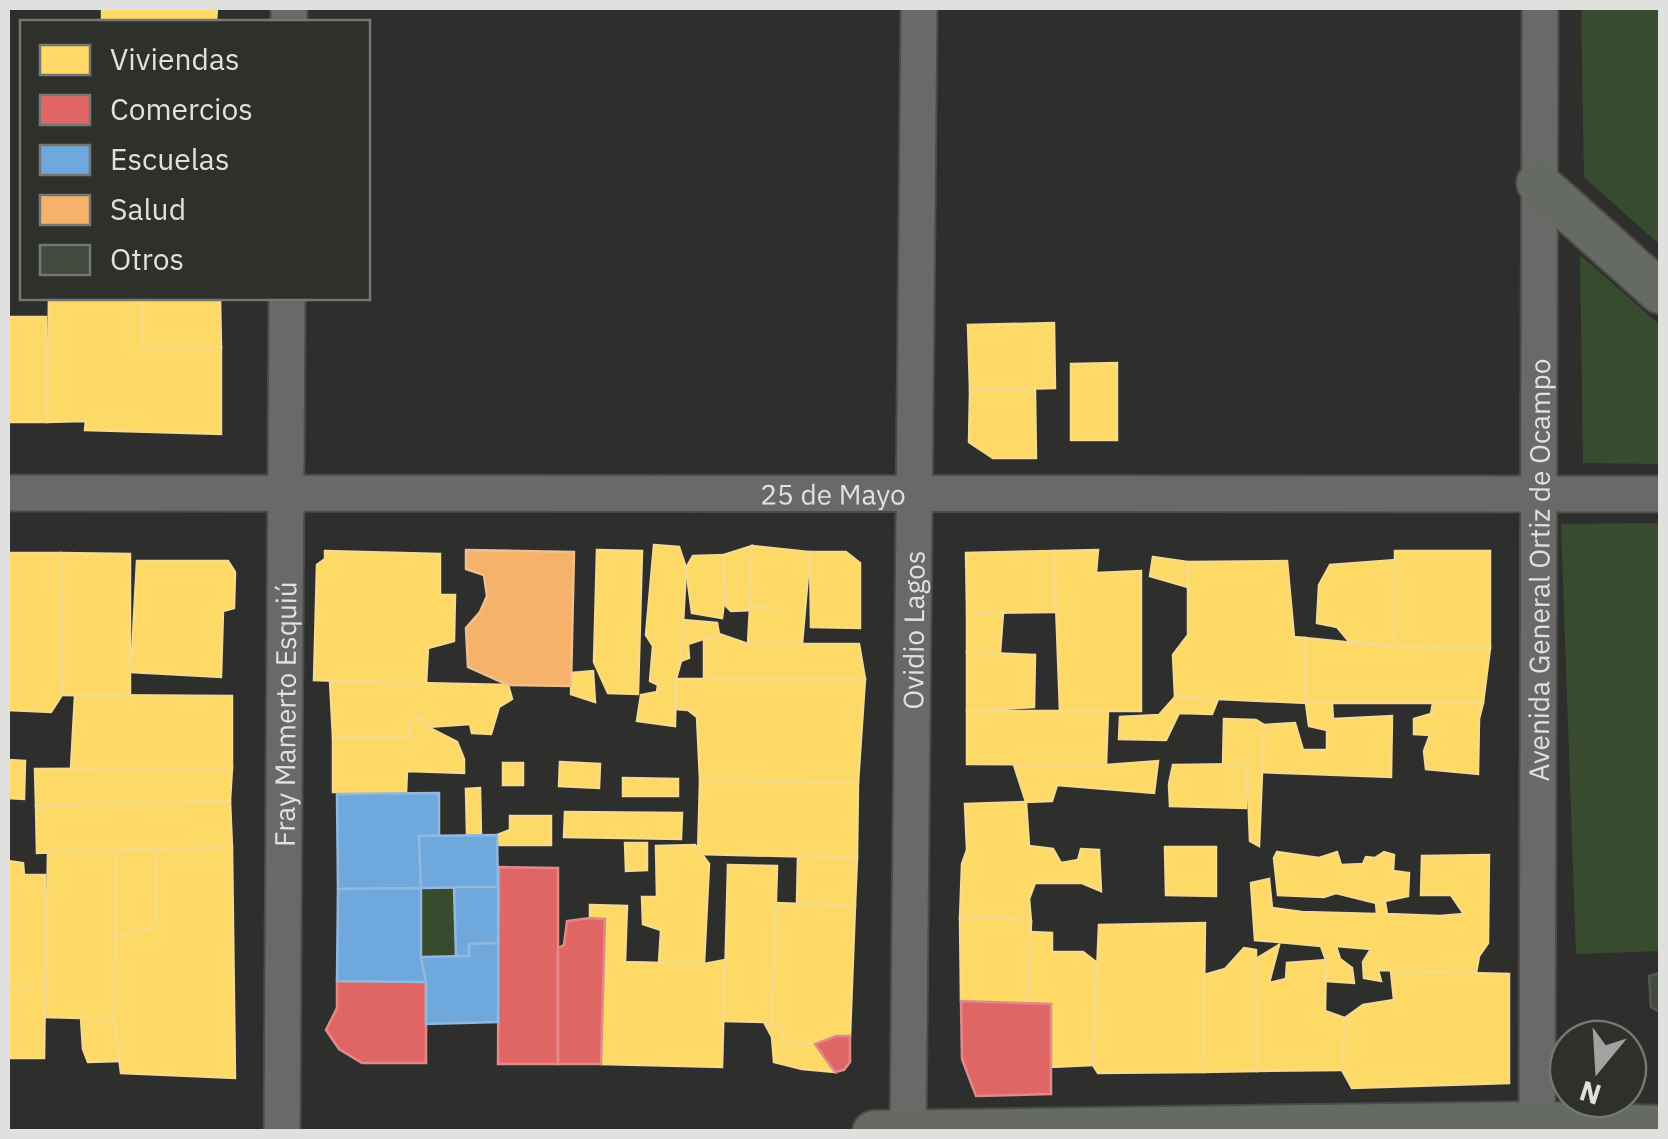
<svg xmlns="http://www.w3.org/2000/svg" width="1668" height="1139" font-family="'IBM Plex Sans',sans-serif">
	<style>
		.green { fill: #384b2e }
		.homes { fill: #ffd966; stroke: #f6db8a; stroke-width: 2.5 }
		.shops { fill: #e06666; stroke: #e08b8a; stroke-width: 2.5 }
		.schools { fill: #6fa8dc; stroke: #91b9dd; stroke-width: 2.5 }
		.health { fill: #f6b26b; stroke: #efc08e; stroke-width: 2.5 }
		.building { fill: #42493e; stroke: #545654; stroke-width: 2.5 }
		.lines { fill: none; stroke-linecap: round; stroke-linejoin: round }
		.minor-casing { stroke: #4b4c4a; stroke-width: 39 }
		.major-casing { stroke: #4b4c4a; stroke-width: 46 }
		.minor { stroke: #696a68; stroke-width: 35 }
		.major { stroke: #656a62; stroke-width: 42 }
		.labels { text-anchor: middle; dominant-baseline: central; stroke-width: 10; stroke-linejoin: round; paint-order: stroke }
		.street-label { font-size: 28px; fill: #e0e1df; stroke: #2e302c }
	</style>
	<rect width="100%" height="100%" fill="#2e2f2d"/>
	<g class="green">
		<polygon points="1581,8 1660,8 1660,245 1584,177"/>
		<polygon points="1580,255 1660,325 1660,464 1583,463"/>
		<polygon points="1660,523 1660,951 1576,954 1561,524"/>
		<polygon points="454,887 456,956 421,957 421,888"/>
	</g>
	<g class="homes">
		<polygon points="102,8 217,8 216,22 102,22"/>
		<polygon points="49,298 143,300 143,347 221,347 221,434 85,430 86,421 47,422"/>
		<polygon points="91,298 220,298 221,347 143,347 143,300"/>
		<polygon points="8,317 46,317 47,422 8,422"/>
		<polygon points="1054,323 1055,388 970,390 968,325"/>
		<polygon points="1117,363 1117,440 1071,440 1071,364"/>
		<polygon points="1035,389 1036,458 993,458 969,442 970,390"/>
		<polygon points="654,545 679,547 686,568 681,661 676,679 675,726 637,721 641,695 657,692 658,685 650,681 653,646 646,635"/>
		<polygon points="752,546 810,552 802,644 748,644 750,607 776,608 749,605"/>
		<polygon points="752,546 749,605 753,610 731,611 726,606 724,555"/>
		<polygon points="597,550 642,551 638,694 608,693 594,662"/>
		<polygon points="1098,550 1096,573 1141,571 1141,711 1060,711 1054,551"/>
		<polygon points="325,551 440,554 440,595 455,595 454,641 428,648 426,684 314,680 317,565 325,559"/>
		<polygon points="1054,551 1055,612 967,613 966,553"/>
		<polygon points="1395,551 1490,551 1490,648 1394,647"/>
		<polygon points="810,552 846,552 860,563 860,628 811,627"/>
		<polygon points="8,553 61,553 62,695 51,712 8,710"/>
		<polygon points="61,553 130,554 130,696 62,695"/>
		<polygon points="724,555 725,594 722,618 692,613 686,568 693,556"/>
		<polygon points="1153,557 1188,562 1188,587 1150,576"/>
		<polygon points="1395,560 1394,647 1348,640 1337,627 1317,623 1319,585 1330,565"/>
		<polygon points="137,561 228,561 235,572 234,608 223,611 221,677 131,672"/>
		<polygon points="1287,561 1294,637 1305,638 1306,703 1175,697 1173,655 1188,635 1188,562"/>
		<polygon points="967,613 1003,613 1000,653 967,652"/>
		<polygon points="683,620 717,623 719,634 688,644 689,658 681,661"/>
		<polygon points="719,634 748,644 859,644 865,679 704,679 704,640"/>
		<polygon points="1305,638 1394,647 1490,648 1483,703 1306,703"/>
		<polygon points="967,652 1035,655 1034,707 967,711"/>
		<polygon points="593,671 595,702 571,694 572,673"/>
		<polygon points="676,679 865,679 858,783 700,780 697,717 688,710 676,709"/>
		<polygon points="330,681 508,685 512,699 499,707 491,734 472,733 470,724 428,727 421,717 410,721 410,738 333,738"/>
		<polygon points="75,695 232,696 232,768 71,768"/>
		<polygon points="1175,697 1218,699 1212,714 1179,713 1166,740 1119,739 1120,717 1159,715"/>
		<polygon points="1306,703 1332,703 1333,719 1392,716 1391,777 1260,772 1264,725 1295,723 1303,750 1327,750 1327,730 1309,726"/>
		<polygon points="1433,703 1483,703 1479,719 1478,774 1426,769 1424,751 1430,735 1414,734 1414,719 1431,714"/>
		<polygon points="967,711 1108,711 1106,765 967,764"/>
		<polygon points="421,717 428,727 457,742 464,759 464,773 407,771 406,793 333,792 333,738 410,738 410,721"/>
		<polygon points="1224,719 1256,720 1264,725 1259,846 1250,841 1247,764 1223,765"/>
		<polygon points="8,760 25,761 24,799 8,798"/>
		<polygon points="1158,761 1154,793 1057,785 1052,801 1026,802 1014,765 1106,765"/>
		<polygon points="560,762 600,764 599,788 559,786"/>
		<rect x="503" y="763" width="20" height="22"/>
		<polygon points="1247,764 1246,808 1170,806 1169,784 1173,765"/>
		<polygon points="232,768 230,801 36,806 35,769"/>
		<polygon points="623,778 678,779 678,796 623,796"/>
		<polygon points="700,780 858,783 857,858 698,854"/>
		<polygon points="480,788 481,836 467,835 466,789"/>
		<polygon points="230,801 232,847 37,853 36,806"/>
		<polygon points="1026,802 1029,846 1053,849 1061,863 1078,860 1081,849 1099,850 1101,891 1082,883 1035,883 1029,899 1031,921 998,917 960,918 962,864 967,850 965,804"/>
		<polygon points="565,812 682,813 681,839 564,837"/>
		<polygon points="510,816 551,816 551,845 497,845 497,835 510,830"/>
		<polygon points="625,843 647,843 647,870 626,871"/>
		<polygon points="695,845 709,864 704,964 659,962 661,930 643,924 642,897 657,897 656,846"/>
		<polygon points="232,847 235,1078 121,1073 114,1019 115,937 155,927 157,849"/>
		<polygon points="1165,847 1216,847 1216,896 1166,895"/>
		<polygon points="157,849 155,927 115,937 117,850"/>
		<polygon points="117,850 114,1019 45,1017 48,852"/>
		<polygon points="1277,852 1319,858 1337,852 1341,865 1363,864 1366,857 1375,858 1384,852 1394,855 1393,871 1409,873 1408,896 1376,903 1336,893 1324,897 1278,895 1274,858"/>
		<polygon points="1489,855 1488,943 1479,956 1476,973 1378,970 1381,981 1364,978 1363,962 1371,949 1336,946 1340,959 1352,968 1354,983 1326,981 1326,960 1321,946 1255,940 1251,883 1269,879 1272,908 1302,912 1377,914 1376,903 1385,902 1387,914 1440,916 1464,914 1451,895 1421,895 1422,856"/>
		<polygon points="798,856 857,858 855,906 797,903"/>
		<polygon points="8,861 23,863 24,875 45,875 45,987 8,986"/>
		<polygon points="728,865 777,866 772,1027 764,1022 724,1021"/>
		<polygon points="776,903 855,906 850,1036 836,1036 815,1044 782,1042 783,1027 772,1027"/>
		<polygon points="590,905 627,906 625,962 704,964 725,960 722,1067 601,1064 605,919 590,918"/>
		<polygon points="998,917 1031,921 1029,1003 961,1001 960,918"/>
		<polygon points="1205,923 1203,1072 1098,1073 1093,1065 1099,925"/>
		<polygon points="1030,932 1052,933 1052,952 1083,952 1096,962 1093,1065 1051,1067 1051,1004 1029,1003"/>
		<polygon points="1279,945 1269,983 1286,979 1287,963 1326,960 1325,1011 1345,1018 1342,1070 1257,1071 1256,959"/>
		<polygon points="1244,948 1256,950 1257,1071 1203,1072 1204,975 1225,969"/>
		<polygon points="1391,971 1509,974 1509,1083 1352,1088 1342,1070 1345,1018 1363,1005 1394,1000"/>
		<polygon points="8,986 45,987 44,1058 8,1058"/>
		<polygon points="81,1018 114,1019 120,1061 88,1062 83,1049"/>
		<polygon points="764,1022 772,1027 783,1027 782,1042 815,1044 835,1072 802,1069 774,1062 772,1037"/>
	</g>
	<g class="shops">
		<polygon points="499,867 558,868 558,1064 498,1064"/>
		<polygon points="590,918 605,919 601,1064 558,1064 558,948 564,945 567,921"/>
		<polygon points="337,981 426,982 426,1063 362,1063 339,1049 326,1030 337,1008"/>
		<polygon points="961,1001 1051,1004 1051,1094 976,1096 962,1059"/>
		<polygon points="836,1036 850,1036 850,1062 844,1070 835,1072 815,1044"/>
	</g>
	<g class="schools">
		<polygon points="439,793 439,836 419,836 421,888 338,889 337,794"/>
		<polygon points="497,835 498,887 421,888 419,836"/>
		<polygon points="454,887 498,887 498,943 469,944 469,956 456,956"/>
		<polygon points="421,888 421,957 426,982 337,981 338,889"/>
		<polygon points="498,943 498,1022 426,1024 426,982 421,957 469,956 469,944"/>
	</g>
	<polygon class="health" points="466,550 574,552 571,686 508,685 468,667 466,628 480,612 487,596 484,575 466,569"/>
	<polygon class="building" points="1660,973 1660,1012 1651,1007 1649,976"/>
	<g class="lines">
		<defs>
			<g id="minor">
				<polyline points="289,22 289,8"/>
				<path id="s1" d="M8 493 1660 494"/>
				<path id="s2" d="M282 1132 287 298"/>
				<path id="s3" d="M908 1132 919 8"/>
				<path id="s4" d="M1537 1132 1540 8"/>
			</g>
			<g id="major">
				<polyline points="1538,183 1660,292"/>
				<polyline points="874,1132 1537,1123 1660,1127"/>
			</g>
		</defs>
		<use href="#minor" class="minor-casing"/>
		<use href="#major" class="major-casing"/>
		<use href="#minor" class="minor"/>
		<use href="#major" class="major"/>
	</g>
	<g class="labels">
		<g class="street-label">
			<text stroke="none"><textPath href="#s1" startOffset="825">25 de Mayo</textPath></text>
			<text stroke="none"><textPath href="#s4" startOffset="562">Avenida General Ortiz de Ocampo</textPath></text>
			<text stroke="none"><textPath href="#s3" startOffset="502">Ovidio Lagos</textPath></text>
			<text stroke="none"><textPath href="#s2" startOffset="418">Fray Mamerto Esquiú</textPath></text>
		</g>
	</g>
	<rect width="1668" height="1139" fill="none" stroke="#e0e1df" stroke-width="20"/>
	<rect x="20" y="20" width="350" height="280" fill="#2e302c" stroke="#757774" stroke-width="2.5"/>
	<rect x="40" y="45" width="50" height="30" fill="#ffd966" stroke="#757774" stroke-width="2.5"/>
	<text x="110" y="70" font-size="30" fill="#e0e1df">Viviendas</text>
	<rect x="40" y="95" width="50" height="30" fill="#e06666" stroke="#757774" stroke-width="2.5"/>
	<text x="110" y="120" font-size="30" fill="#e0e1df">Comercios</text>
	<rect x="40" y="145" width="50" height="30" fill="#6fa8dc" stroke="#757774" stroke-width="2.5"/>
	<text x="110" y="170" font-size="30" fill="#e0e1df">Escuelas</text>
	<rect x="40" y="195" width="50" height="30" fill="#f6b26b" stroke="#757774" stroke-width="2.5"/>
	<text x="110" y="220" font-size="30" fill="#e0e1df">Salud</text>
	<rect x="40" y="245" width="50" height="30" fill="#42493e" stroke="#757774" stroke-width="2.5"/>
	<text x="110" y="270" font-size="30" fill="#e0e1df">Otros</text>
	<g transform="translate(1598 1069) rotate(198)"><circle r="48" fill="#2e302c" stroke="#757774" stroke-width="2.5"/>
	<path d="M0-8L18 38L0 25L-18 38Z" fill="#a2a3a1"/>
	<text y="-15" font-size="28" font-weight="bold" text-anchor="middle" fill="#e0e1df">N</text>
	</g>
</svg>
